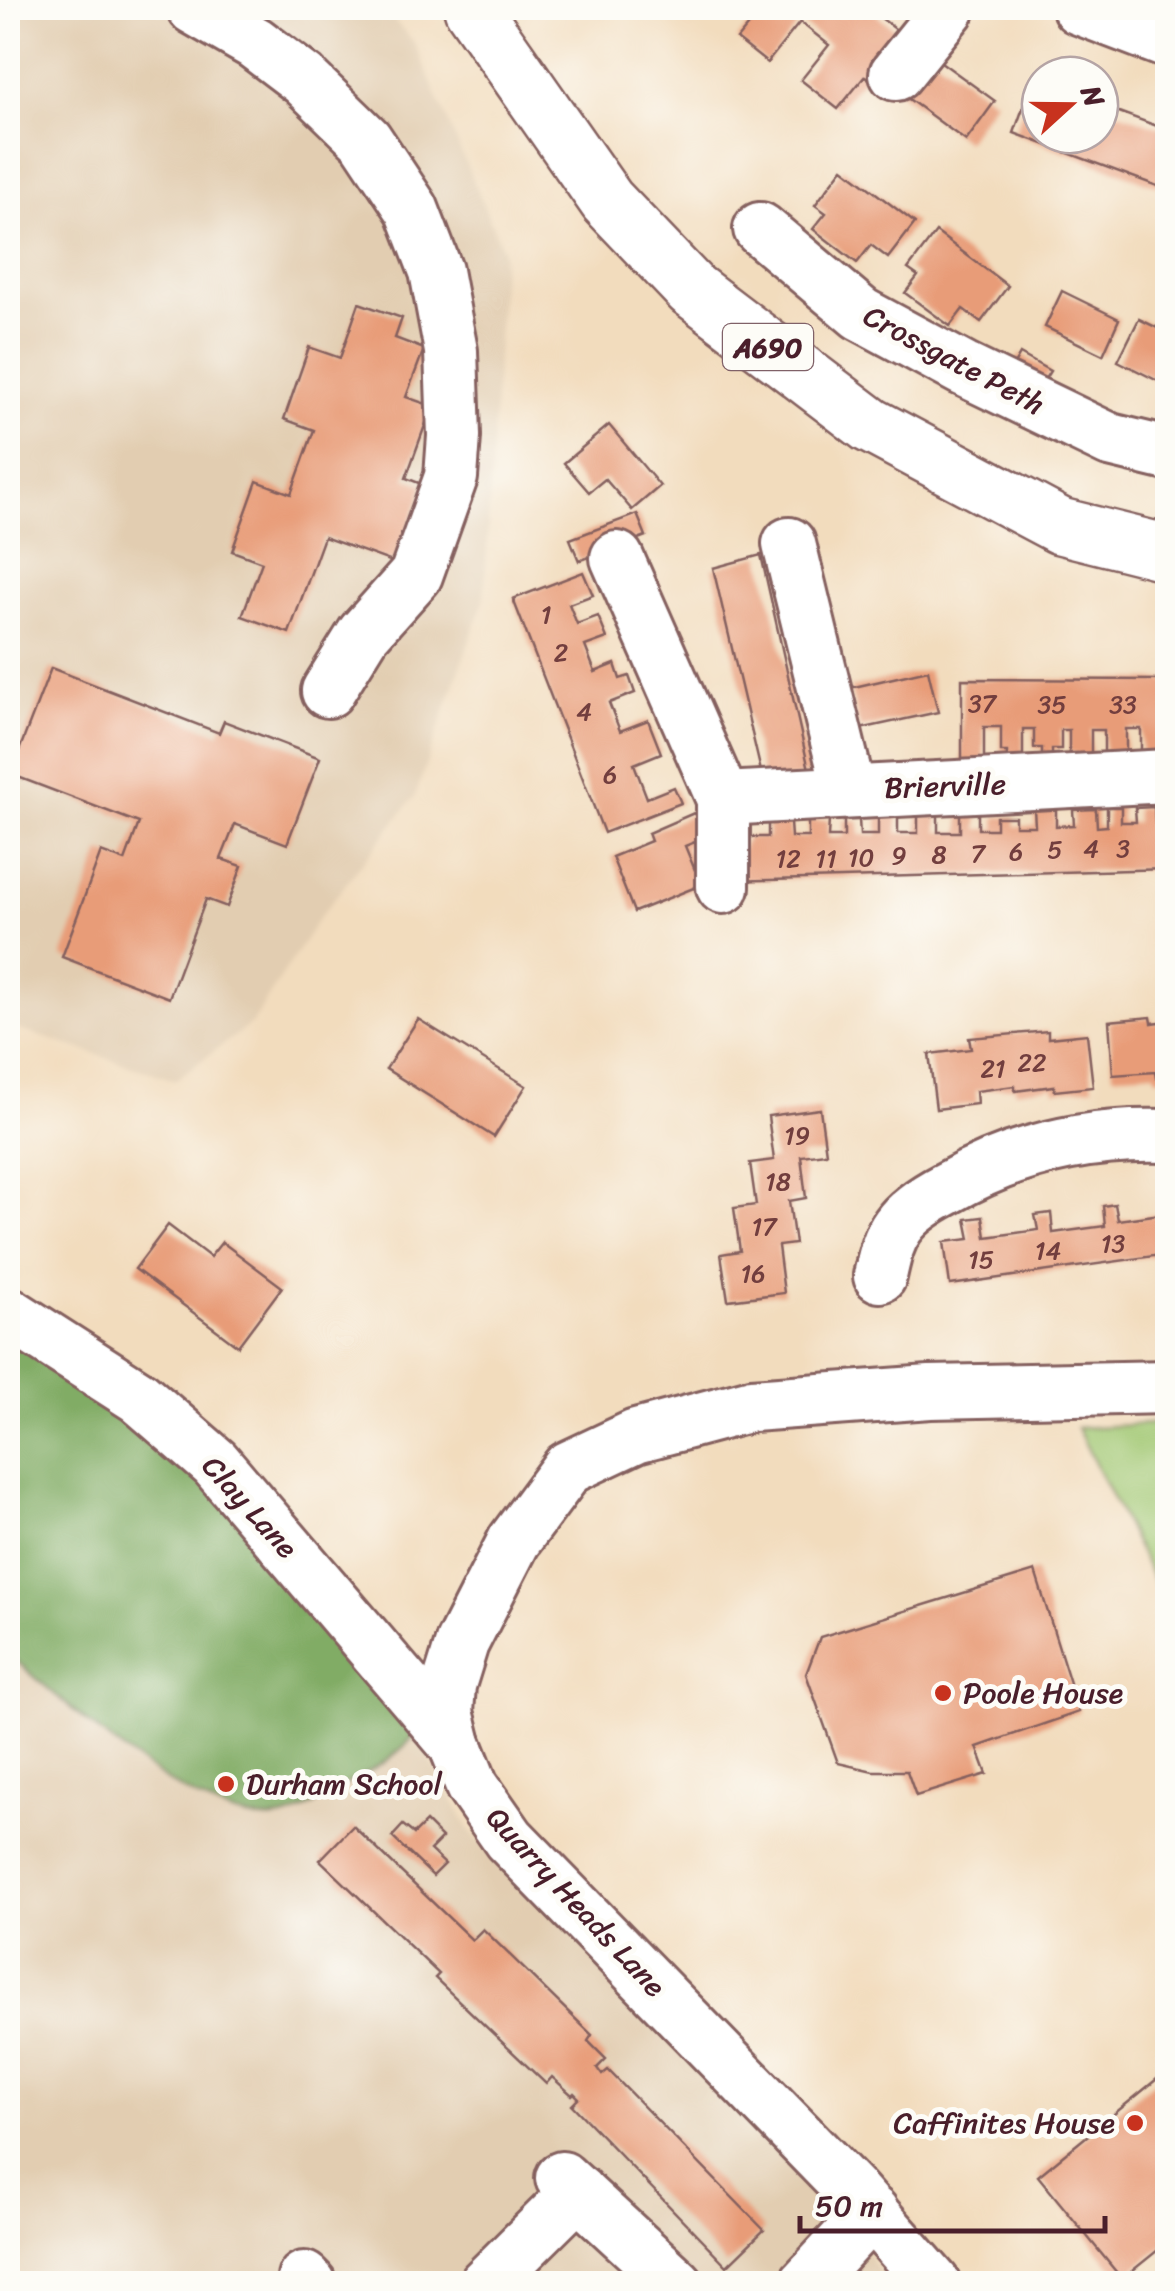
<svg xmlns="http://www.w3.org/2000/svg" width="1175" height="2291" font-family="Sriracha,sans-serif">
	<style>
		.built { fill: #e2cdb1 }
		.green { fill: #a2c873; stroke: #76744f; stroke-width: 2.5 }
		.forest { fill: #81ac65; stroke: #666648; stroke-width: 2.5 }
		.building { fill: #e89c78 }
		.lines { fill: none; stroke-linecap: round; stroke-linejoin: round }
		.minor-casing { stroke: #85615e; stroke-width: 58 }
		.highway-casing { stroke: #85615e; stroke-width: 60 }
		.minor { stroke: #fff; stroke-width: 52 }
		.highway { stroke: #fff; stroke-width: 55 }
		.poi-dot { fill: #c8321e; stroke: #fdfcf7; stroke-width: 4 }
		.labels { text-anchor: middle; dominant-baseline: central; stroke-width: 10; stroke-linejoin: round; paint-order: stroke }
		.number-label { font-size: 25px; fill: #723e3e }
		.shield { fill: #fdfcf7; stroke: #806168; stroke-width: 2.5 }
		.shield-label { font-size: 28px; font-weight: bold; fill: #4a1f2b }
		.street-label { font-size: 30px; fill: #4a1f2b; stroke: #fdfcf7 }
		.poi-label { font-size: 30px; fill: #4a1f2b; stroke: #fdfcf7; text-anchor: start }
	</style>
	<rect width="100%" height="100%" fill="#fdfcf7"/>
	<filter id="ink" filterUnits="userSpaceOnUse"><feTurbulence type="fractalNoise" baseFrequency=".01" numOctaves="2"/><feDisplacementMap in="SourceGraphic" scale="20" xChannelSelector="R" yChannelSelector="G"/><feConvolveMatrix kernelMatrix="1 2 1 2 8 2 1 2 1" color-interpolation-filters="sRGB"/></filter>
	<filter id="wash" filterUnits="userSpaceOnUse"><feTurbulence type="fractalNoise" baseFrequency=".0048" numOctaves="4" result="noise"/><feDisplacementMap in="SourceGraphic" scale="40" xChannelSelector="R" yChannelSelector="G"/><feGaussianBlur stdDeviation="2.25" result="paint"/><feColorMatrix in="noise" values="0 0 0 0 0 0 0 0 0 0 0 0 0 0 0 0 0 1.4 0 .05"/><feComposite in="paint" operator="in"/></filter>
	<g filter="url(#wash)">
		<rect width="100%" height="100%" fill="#f2dcbd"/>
		<g class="built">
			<polygon points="8,8 383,8 414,42 503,251 484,600 415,796 318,919 252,1023 175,1080 8,1026"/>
			<polygon points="8,1337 416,1734 472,1834 660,2016 833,2200 887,2283 8,2284"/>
		</g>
		<polygon class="green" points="1167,1423 1168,1423 1167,1606 1077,1428"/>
		<path class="forest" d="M8 1331 131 1410 248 1528 416 1734C393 1760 373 1769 343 1786 326 1796 308 1810 290 1816 210 1843 66 1702 8 1654Z"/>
		<g id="blocks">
			<g class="building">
				<polygon points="763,8 868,8 907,38 872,81 865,76 838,109 801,80 829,45 800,22 767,63 737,39"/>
				<polygon points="923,49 995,101 966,141 895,89"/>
				<polygon points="1040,99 1040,135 1100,135 1100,105 1168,130 1168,190 1014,133 1024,105 1036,110"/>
				<polygon points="843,168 915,223 888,258 871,245 857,263 813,229 826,213 815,205"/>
				<polygon points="936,232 1008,286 981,322 963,309 950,326 905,293 918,276 908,269"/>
				<polygon points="1062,291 1119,319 1103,355 1045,327"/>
				<polygon points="359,303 402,318 395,338 424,349 406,397 432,406 406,478 424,485 395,563 324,537 289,633 242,616 262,562 232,551 257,481 291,494 314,430 284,419 309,347 340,358"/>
				<polygon points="1139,319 1168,333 1168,386 1118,361"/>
				<polygon points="1020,354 1050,371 1037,392 1008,375"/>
				<polygon points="609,425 660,486 632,510 605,479 589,492 564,463"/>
				<polygon points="637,514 646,536 579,561 570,539"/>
				<polygon points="761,555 810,774 764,784 713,568"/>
				<polygon points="583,572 593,595 569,604 577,624 598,616 607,638 585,646 595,672 615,664 620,679 629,676 635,693 609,703 620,731 648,720 661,753 634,764 647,798 674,787 681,803 604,833 513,599"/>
				<polygon points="51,668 219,733 224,721 320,758 287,844 235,824 221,859 242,866 227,907 206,899 169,998 62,957 101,852 125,861 139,823 10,774"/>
				<polygon points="928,670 938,712 860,729 850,688"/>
				<polygon points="962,679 1168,680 1168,729 1162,729 1161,765 1141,751 1141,729 1126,729 1126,769 1110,753 1104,753 1104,730 1091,730 1091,772 1077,772 1076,753 1069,753 1069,730 1061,730 1061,749 1052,749 1052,776 1042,776 1042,748 1034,748 1034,729 1023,729 1023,774 1007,774 1007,752 1001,752 1001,727 984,727 984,768 962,768"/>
				<polygon points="1107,807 1121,807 1121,822 1136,822 1135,808 1154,807 1155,823 1168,822 1168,869 729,881 747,837 768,837 768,823 790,823 791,837 808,837 808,820 829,820 828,837 844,837 844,820 859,820 860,835 878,835 878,817 898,817 898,833 918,833 918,816 938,815 938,832 960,832 960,810 978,810 978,829 996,829 996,817 1015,817 1015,826 1035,826 1034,808 1056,808 1056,826 1074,825 1073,810 1096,809 1097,827 1107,826"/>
				<polygon points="694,813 705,838 685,846 701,885 634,912 612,857 651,841 648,833"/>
				<polygon points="1151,1017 1152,1023 1168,1021 1168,1077 1156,1078 1155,1072 1113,1075 1109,1021"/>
				<polygon points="418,1019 526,1086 494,1137 386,1069"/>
				<polygon points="1048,1031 1048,1038 1087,1034 1093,1087 1055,1091 1054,1086 1015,1091 1015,1086 976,1091 977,1104 936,1109 929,1054 971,1049 969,1038"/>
				<polygon points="820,1109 826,1153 801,1156 806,1198 789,1201 795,1244 778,1246 784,1293 728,1300 721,1254 740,1251 734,1208 756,1205 750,1163 774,1160 768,1116"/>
				<polygon points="1115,1204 1118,1220 1168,1213 1168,1254 950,1285 944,1242 970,1239 966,1219 983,1217 986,1237 1038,1230 1035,1215 1051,1213 1053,1233 1105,1226 1103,1206"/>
				<polygon points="168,1225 210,1257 222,1242 282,1287 238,1346 135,1269"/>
				<polygon points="1035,1571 1079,1712 977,1747 987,1774 916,1796 907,1771 873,1771 838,1763 806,1674 820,1637"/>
				<polygon points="426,1822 442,1838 430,1850 445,1864 433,1876 392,1837 403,1825 414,1834"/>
				<polygon points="353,1826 472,1940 483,1929 592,2035 588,2041 606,2059 597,2068 602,2075 608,2070 764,2230 727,2266 572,2105 579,2098 574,2093 572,2095 552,2077 546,2084 435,1978 439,1974 320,1860"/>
				<polygon points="1168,2070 1168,2242 1122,2279 1038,2176"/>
			</g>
		</g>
	</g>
	<g filter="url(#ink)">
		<use href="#blocks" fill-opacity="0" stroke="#85615e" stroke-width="2.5"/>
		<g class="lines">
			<defs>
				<g id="minor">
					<polyline points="194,8 255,43 304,80 366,140 412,209 436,271 451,351 454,436 451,477 416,575 364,633 328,691"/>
					<polyline points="1079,8 1168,42"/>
					<polyline points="896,74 949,8"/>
					<polyline points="760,229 861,314 963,369 1110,440 1168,454"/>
					<polyline points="789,544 849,790"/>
					<polyline points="617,558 723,799 723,887"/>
					<polyline points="723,799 1168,776"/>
					<path d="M880 1276C884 1259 887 1241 898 1226 909 1210 929 1198 946 1189 1014 1150 1090 1133 1168 1136"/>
					<polyline points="8,1313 139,1397 215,1463 455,1744"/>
					<polyline points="562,2178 677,2284"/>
					<polyline points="304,2278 310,2284"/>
					<polyline points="485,2284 578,2192"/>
					<polyline points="805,2284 872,2212"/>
					<polyline points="934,2284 853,2192 509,1839 472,1786 455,1744 447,1712 449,1685 462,1643 514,1541 568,1468 636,1436 752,1405 930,1392 1168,1387"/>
				</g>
				<polyline id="highway" points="472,8 607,201 691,289 870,425 1060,526 1168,553"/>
			</defs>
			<use href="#minor" class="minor-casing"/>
			<use href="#highway" class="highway-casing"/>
			<use href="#minor" class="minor"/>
			<use href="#highway" class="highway"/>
		</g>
	</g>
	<g class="poi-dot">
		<circle cx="943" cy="1693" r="10"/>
		<circle cx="226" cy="1784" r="10"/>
		<circle cx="1135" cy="2123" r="10"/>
	</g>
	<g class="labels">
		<g class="number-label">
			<text x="546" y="614">1</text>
			<text x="561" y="652">2</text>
			<text x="982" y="703">37</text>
			<text x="1052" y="704">35</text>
			<text x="1123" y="704">33</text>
			<text x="584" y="711">4</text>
			<text x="610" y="774">6</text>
			<text x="1091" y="848">4</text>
			<text x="1123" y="848">3</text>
			<text x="1055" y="849">5</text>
			<text x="1016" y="851">6</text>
			<text x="978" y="853">7</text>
			<text x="939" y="854">8</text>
			<text x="899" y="855">9</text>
			<text x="861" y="857">10</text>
			<text x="788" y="858">12</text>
			<text x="826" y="858">11</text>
			<text x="1032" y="1062">22</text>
			<text x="993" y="1068">21</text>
			<text x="797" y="1135">19</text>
			<text x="778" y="1181">18</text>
			<text x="764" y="1226">17</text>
			<text x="1113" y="1243">13</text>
			<text x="1048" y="1250">14</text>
			<text x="981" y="1259">15</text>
			<text x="753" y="1273">16</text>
		</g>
		<rect class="shield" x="723" y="324" width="90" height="46" rx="8"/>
		<g class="shield-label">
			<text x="768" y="347">A690</text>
		</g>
		<g class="street-label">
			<text transform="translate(954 360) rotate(28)">Crossgate Peth</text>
			<text transform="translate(945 786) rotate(-2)">Brierville</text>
			<text transform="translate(250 1507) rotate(48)">Clay Lane</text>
			<text transform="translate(576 1902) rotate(47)">Quarry Heads Lane</text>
		</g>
		<g class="poi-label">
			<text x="963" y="1693">Poole House</text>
			<text x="246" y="1784">Durham School</text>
			<text x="1115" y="2123" text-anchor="end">Caffinites House</text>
		</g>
	</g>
	<rect width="1175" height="2291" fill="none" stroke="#fdfcf7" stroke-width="40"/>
	<g transform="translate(1070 105) rotate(69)"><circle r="48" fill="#fdfcf7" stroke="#b5a4a5" stroke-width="2.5"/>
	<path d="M0-8L18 38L0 25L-18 38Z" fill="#c8321e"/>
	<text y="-15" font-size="28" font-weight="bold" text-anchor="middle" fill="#4a1f2b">N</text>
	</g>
	<path d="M800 2216v15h305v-15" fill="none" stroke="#4a1f2b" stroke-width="5"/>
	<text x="815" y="2216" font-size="30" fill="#4a1f2b" stroke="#fdfcf7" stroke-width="8" paint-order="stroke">50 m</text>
</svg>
